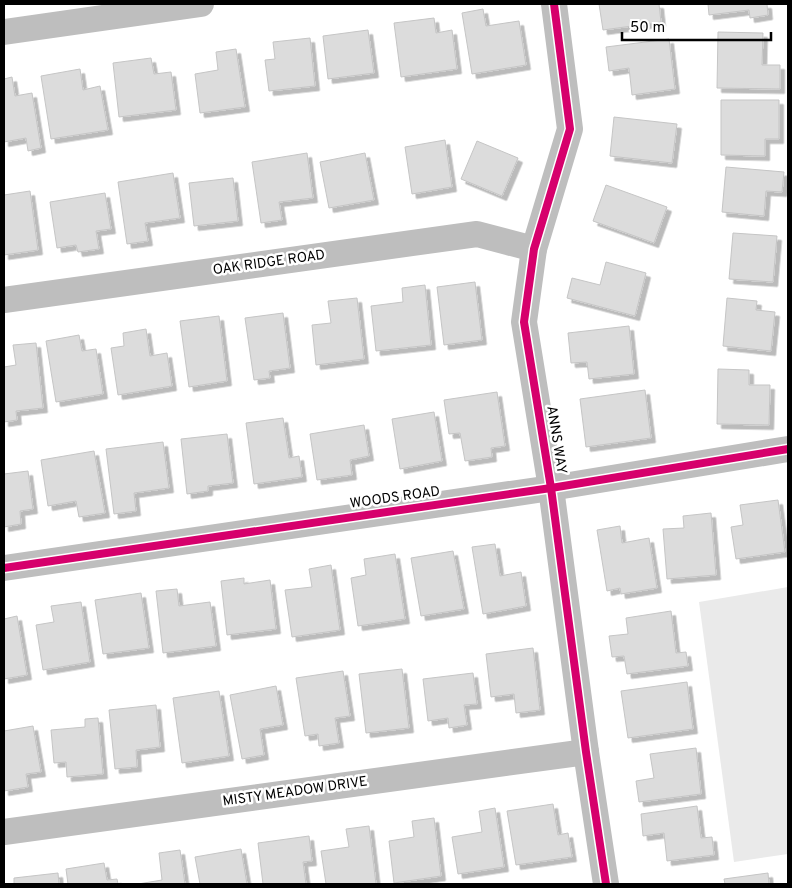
<svg xmlns="http://www.w3.org/2000/svg" width="792" height="888" font-family="Overpass,sans-serif">
	<style>
		.green { fill: #eaeaea }
		.building { fill: #dcdcdc; stroke: #c5c5c5; filter: url(#shadow) }
		.lines { fill: none; stroke-linecap: round; stroke-linejoin: round }
		.minor { stroke: #bebebe; stroke-width: 26 }
		.cycleway-casing { stroke: #fff; stroke-width: 11 }
		.cycleway { stroke: #d6006c; stroke-width: 8 }
		.labels { text-anchor: middle; dominant-baseline: central; stroke-width: 5; stroke-linejoin: round; paint-order: stroke }
		.street-label { font-size: 14px; fill: #000; stroke: #fff }
	</style>
	<defs>
		<filter id="shadow"><feDropShadow dx="4.5" dy="4.5" stdDeviation="0" flood-color="#0004"/></filter>
	</defs>
	<rect width="100%" height="100%" fill="#fff"/>
	<polygon class="green" points="788,587 788,854 734,862 699,602"/>
	<g class="building">
		<polygon points="599,4 659,4 661,22 603,30"/>
		<polygon points="708,4 767,4 768,15 750,18 749,10 709,15"/>
		<polygon points="483,9 486,26 519,21 526,65 472,74 462,13"/>
		<polygon points="434,18 436,33 452,30 457,69 401,77 394,23"/>
		<polygon points="368,30 374,73 328,79 323,36"/>
		<polygon points="718,32 763,33 762,65 780,65 780,89 717,88"/>
		<polygon points="310,38 315,86 269,91 265,60 275,59 273,42"/>
		<polygon points="669,39 675,89 632,95 629,68 609,71 606,47"/>
		<polygon points="236,49 245,107 200,113 195,74 218,70 216,52"/>
		<polygon points="151,58 154,74 171,72 176,110 119,117 113,63"/>
		<polygon points="80,69 83,90 100,86 108,130 51,139 41,76"/>
		<polygon points="12,77 15,96 32,93 41,148 28,151 26,138 4,142 4,79"/>
		<polygon points="721,100 779,100 779,139 765,139 765,156 721,155"/>
		<polygon points="614,117 677,124 672,163 610,156"/>
		<polygon points="445,140 452,187 412,194 405,147"/>
		<polygon points="477,141 518,158 502,196 461,179"/>
		<polygon points="307,153 313,198 279,202 282,220 261,223 252,162"/>
		<polygon points="365,153 374,200 329,208 320,162"/>
		<polygon points="726,167 784,172 782,192 766,191 764,216 722,212"/>
		<polygon points="173,173 180,218 145,223 148,241 127,244 118,182"/>
		<polygon points="233,178 238,221 194,226 189,183"/>
		<polygon points="606,185 667,207 654,243 593,221"/>
		<polygon points="30,191 38,250 4,255 4,195"/>
		<polygon points="105,193 111,229 96,231 99,249 78,252 76,245 57,248 50,202"/>
		<polygon points="733,233 777,236 773,282 729,279"/>
		<polygon points="606,262 646,273 635,316 567,298 572,278 600,285"/>
		<polygon points="475,282 482,340 444,345 437,287"/>
		<polygon points="425,285 431,345 376,351 371,306 403,302 402,288"/>
		<polygon points="357,298 364,359 316,365 312,325 331,323 328,301"/>
		<polygon points="727,298 757,301 756,310 775,312 771,351 723,346"/>
		<polygon points="283,313 290,368 269,371 270,378 254,380 245,318"/>
		<polygon points="219,316 227,381 189,387 180,321"/>
		<polygon points="629,326 634,374 589,379 587,362 571,363 568,333"/>
		<polygon points="146,329 150,356 167,353 172,386 118,395 111,348 124,346 123,333"/>
		<polygon points="79,335 82,351 96,349 103,394 56,402 46,341"/>
		<polygon points="36,343 43,408 16,411 17,420 4,422 4,367 16,365 13,345"/>
		<polygon points="718,369 749,370 749,385 770,385 769,425 717,424"/>
		<polygon points="645,390 651,438 586,447 580,399"/>
		<polygon points="497,392 505,446 491,448 492,457 465,461 460,433 449,434 444,400"/>
		<polygon points="434,412 442,461 400,469 392,419"/>
		<polygon points="283,418 289,458 299,456 302,477 254,484 246,423"/>
		<polygon points="364,425 369,456 350,460 352,475 317,480 310,434"/>
		<polygon points="227,434 233,483 208,486 208,491 187,494 181,439"/>
		<polygon points="163,442 169,488 134,493 136,511 114,514 106,449"/>
		<polygon points="94,451 105,513 79,517 76,501 48,506 41,460"/>
		<polygon points="28,471 33,509 20,511 21,524 4,527 4,474"/>
		<polygon points="778,500 785,552 736,559 731,527 743,525 740,505"/>
		<polygon points="711,513 716,575 667,579 663,529 684,528 683,516"/>
		<polygon points="620,526 622,543 649,538 657,588 621,594 620,588 607,591 597,530"/>
		<polygon points="495,544 500,576 521,572 526,606 483,614 472,547"/>
		<polygon points="453,551 464,609 421,616 411,558"/>
		<polygon points="395,554 405,619 358,626 351,578 366,575 364,559"/>
		<polygon points="331,565 340,630 292,637 285,590 312,587 309,569"/>
		<polygon points="244,578 244,584 270,580 276,629 227,635 221,581"/>
		<polygon points="177,589 179,606 210,602 216,646 163,653 156,591"/>
		<polygon points="141,593 149,648 103,654 95,600"/>
		<polygon points="81,602 90,662 43,670 36,625 54,622 51,606"/>
		<polygon points="671,611 676,653 686,652 688,666 627,674 624,656 612,657 609,636 628,634 626,618"/>
		<polygon points="17,616 27,675 4,679 4,619"/>
		<polygon points="533,648 540,710 516,713 514,694 491,697 486,654"/>
		<polygon points="402,669 409,728 366,733 359,674"/>
		<polygon points="343,671 350,716 335,718 339,743 319,746 318,734 305,736 296,678"/>
		<polygon points="473,673 477,704 464,705 467,725 449,728 448,718 428,721 423,679"/>
		<polygon points="687,682 693,729 628,738 621,691"/>
		<polygon points="276,686 283,725 260,729 264,755 242,759 230,695"/>
		<polygon points="219,691 229,756 182,763 173,698"/>
		<polygon points="156,705 160,747 136,750 137,767 115,769 109,710"/>
		<polygon points="98,718 103,774 67,777 66,762 54,763 51,730 85,727 85,719"/>
		<polygon points="33,726 41,772 26,774 28,787 4,791 4,731"/>
		<polygon points="696,748 701,794 639,802 636,781 654,778 650,754"/>
		<polygon points="553,804 558,835 568,833 572,857 516,865 507,811"/>
		<polygon points="697,806 701,838 712,837 714,855 667,861 664,833 643,836 641,814"/>
		<polygon points="495,808 504,867 458,874 452,837 482,832 479,811"/>
		<polygon points="434,818 441,876 394,883 389,841 414,837 412,821"/>
		<polygon points="369,826 376,884 326,884 321,851 349,847 346,829"/>
		<polygon points="309,836 312,861 303,862 306,884 263,884 258,843"/>
		<polygon points="241,849 247,884 200,884 195,857"/>
		<polygon points="180,850 185,884 138,884 162,880 159,853"/>
		<polygon points="104,863 107,880 117,879 118,884 68,884 66,869"/>
		<polygon points="58,873 59,884 14,884 14,878"/>
		<polygon points="768,873 769,884 725,884 724,879"/>
	</g>
	<g class="lines">
		<g class="minor">
			<polyline points="554,4 570,129 534,249 524,322 551,488 586,752 606,884"/>
			<polyline points="4,32 201,4"/>
			<polyline points="4,300 477,234 534,249"/>
			<polyline points="4,568 551,488 788,449"/>
			<polyline points="4,832 586,752"/>
		</g>
		<defs>
			<g id="cycleway">
				<polyline points="554,4 570,129 534,249 524,322 551,488 586,752 606,884"/>
				<polyline points="4,568 551,488 788,449"/>
			</g>
		</defs>
		<use href="#cycleway" class="cycleway-casing"/>
		<use href="#cycleway" class="cycleway"/>
	</g>
	<g class="labels">
		<g class="street-label">
			<text transform="translate(269 263) rotate(-8)">OAK RIDGE ROAD</text>
			<text transform="translate(556 440) rotate(81)">ANNS WAY</text>
			<text transform="translate(395 498) rotate(-8)">WOODS ROAD</text>
			<text transform="translate(295 792) rotate(-8)">MISTY MEADOW DRIVE</text>
		</g>
	</g>
	<rect width="792" height="888" fill="none" stroke="#000000" stroke-width="10"/>
	<path d="M622 32v8h149v-8" fill="none" stroke="#000000" stroke-width="2.5"/>
	<text x="630" y="32" font-size="15" fill="#000000" stroke="#ffffff" stroke-width="4" paint-order="stroke">50 m</text>
</svg>
